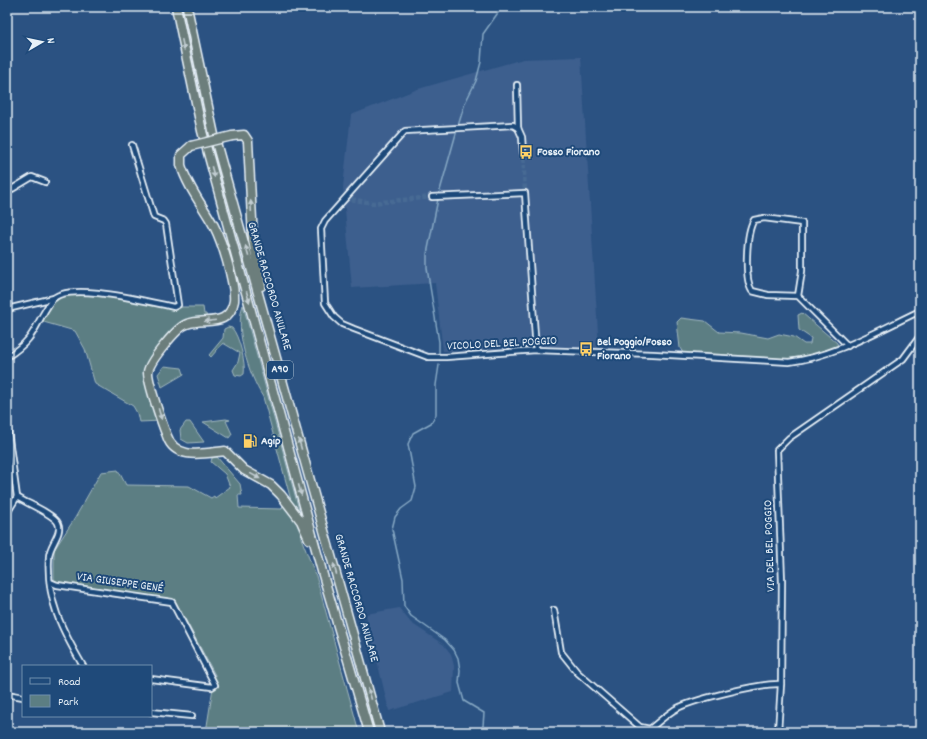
<svg xmlns="http://www.w3.org/2000/svg" width="927" height="739" font-family="Dekko,sans-serif">
	<style>
		.built { fill: #3d5f8e }
		.green { fill: #5c7e83; stroke: #a2b8be }
		.lines { fill: none; stroke-linecap: round; stroke-linejoin: round }
		.stream { stroke: #86a8c4; stroke-width: 1.5 }
		.street-tunnel { stroke: #476a94; stroke-width: 4.5; stroke-dasharray: 4.5 2; stroke-linecap: butt }
		.street-casing { stroke: #e8f1f8; stroke-width: 8 }
		.highway-casing { stroke: #e8f1f8; stroke-width: 11 }
		.street { stroke: #1f4a7a; stroke-width: 4.5 }
		.highway { stroke: #6c7e7c; stroke-width: 8 }
		.highway-bridge-casing { stroke: #e8f1f8; stroke-width: 11; stroke-linecap: butt }
		.highway-bridge { stroke: #6c7e7c; stroke-width: 8 }
		.oneway { fill: #c3ced3 }
		.labels { text-anchor: middle; dominant-baseline: central; stroke-width: 4; stroke-linejoin: round; paint-order: stroke }
		.shield { fill: #1f4a7a; stroke: #acbfd2; stroke-width: 1 }
		.shield-label { font-size: 11px; font-weight: bold; fill: #e8f1f8 }
		.poi-label { font-size: 12px; font-weight: bold; fill: #e8f1f8; stroke: #1f4a7a; text-anchor: start }
		.street-label { font-size: 12px; fill: #e8f1f8; stroke: #1f4a7a }
	</style>
	<rect width="100%" height="100%" fill="#2b5282"/>
	<filter id="ink" filterUnits="userSpaceOnUse"><feTurbulence type="fractalNoise" baseFrequency=".025" numOctaves="2"/><feDisplacementMap in="SourceGraphic" scale="8" xChannelSelector="R" yChannelSelector="G"/><feConvolveMatrix kernelMatrix="1 2 1 2 8 2 1 2 1" color-interpolation-filters="sRGB"/></filter>
	<g filter="url(#ink)">
		<g class="built">
			<polygon points="581,57 599,349 519,348 443,351 435,283 352,288 343,187 351,115 418,89 523,59"/>
			<polygon points="399,608 411,623 444,645 451,654 454,666 453,692 389,711 366,614"/>
		</g>
		<g class="green">
			<polygon points="73,290 174,307 203,307 204,314 206,314 207,320 186,324 149,369 162,421 139,422 137,413 133,406 95,384 85,349 75,331 40,321 52,300"/>
			<path d="M243 305 301 517 292 504 263 397C249 375 234 330 243 305Z"/>
			<path d="M802 313 837 343 838 346C817 368 714 355 683 353L680 348 677 322 681 318 705 321 719 332 741 333 768 338 779 334 794 337 804 344H810L811 338 799 330 798 315Z"/>
			<path d="M228 327 232 328C239 336 246 363 244 374L241 376 235 375 233 370 238 362 240 353 223 343 211 357 209 355 223 338 224 329Z"/>
			<polygon points="164,366 182,368 184,374 162,387 158,374"/>
			<polygon points="226,419 230,420 226,421 232,434 229,438 203,422"/>
			<polygon points="186,422 190,422 204,442 188,443 181,439 180,430"/>
			<polygon points="217,457 240,484 242,495 238,495 239,508 282,509 283,504 301,521 301,538 316,576 359,732 206,732 215,675 175,600 54,581 54,550 75,518 101,472 118,470 126,485 189,486 211,498 214,496 215,498 230,487 225,474 211,462 212,458"/>
		</g>
		<g class="lines">
			<g class="stream">
				<polyline points="458,126 465,103 476,81 481,62 483,34 502,7"/>
				<polyline points="439,353 439,342 427,268 427,254 439,194 457,130"/>
				<polyline points="439,365 436,385 436,415 431,423 413,433 408,444 416,487 412,501 401,509 395,517 392,529 403,579 404,606 411,616 445,640 454,650 458,658 460,670 459,683 464,701 484,713 483,726 480,732"/>
			</g>
			<g class="street-tunnel">
				<polyline points="523,152 525,193"/>
				<polyline points="345,198 372,203 432,197"/>
			</g>
			<defs>
				<g id="street">
					<polyline points="517,85 518,128 522,137 523,152"/>
					<path d="M518 128 513 125 405 131 325 221 321 229 325 303 334 317 342 324 354 329 428 357H446L536 350 653 354 789 362C836 356 877 331 920 311"/>
					<polyline points="7,192 32,177 45,182"/>
					<polyline points="432,197 525,193 536,350"/>
					<path d="M798 296 802 271V223L764 218 754 220C746 232 744 279 752 291L768 295 798 296 848 346"/>
					<polyline points="7,309 54,298"/>
					<path d="M7 357C38 337 33 326 52 300 67 280 152 303 174 307L178 305 166 224 164 221 154 217 132 145"/>
					<polyline points="7,424 17,497 7,513"/>
					<path d="M17 497C26 503 54 514 58 523 63 534 49 545 49 557 46 600 62 630 83 666"/>
					<polyline points="50,582 57,585 172,602 215,685 212,687 151,679"/>
					<polyline points="554,610 561,652 577,672 640,727 650,729 648,732"/>
					<polyline points="7,694 23,697"/>
					<polyline points="151,712 192,716"/>
					<path d="M650 729C657 723 665 716 674 710 690 700 761 683 781 684L782 581 777 450 789 438 903 359 920 336"/>
					<polyline points="778,732 781,684"/>
				</g>
				<g id="highway">
					<polyline points="176,7 202,131 323,575 369,732"/>
					<polyline points="187,7 214,135 380,732"/>
					<polyline points="232,136 244,135 248,141 253,239 261,286"/>
					<path d="M191 146 181 155V165C187 186 203 206 214 226 221 240 226 256 230 272 232 282 235 291 234 301 229 329 204 317 187 324 177 327 149 362 148 372 148 383 162 424 167 436 175 461 205 453 225 451L244 470 271 485 281 495 301 521 309 539"/>
				</g>
			</defs>
			<use href="#street" class="street-casing"/>
			<use href="#highway" class="highway-casing"/>
			<use href="#street" class="street"/>
			<use href="#highway" class="highway"/>
			<defs>
				<polyline id="highway-bridge" points="191,146 232,136"/>
			</defs>
			<use href="#highway-bridge" class="highway-bridge-casing"/>
			<use href="#highway-bridge" class="highway-bridge"/>
		</g>
		<defs><path id="oneway-solid" d="M-6-.8H1V-3.2L6.5 0L1 3.2V.8H-6Z"/></defs>
		<g class="oneway">
			<use href="#oneway-solid" transform="translate(183 45) rotate(78)"/>
			<use href="#oneway-solid" transform="translate(213 172) rotate(74)"/>
			<use href="#oneway-solid" transform="translate(251 206) rotate(-93)"/>
			<use href="#oneway-solid" transform="translate(247 251) rotate(-106)"/>
			<use href="#oneway-solid" transform="translate(248 297) rotate(75)"/>
			<use href="#oneway-solid" transform="translate(210 321) rotate(173)"/>
			<use href="#oneway-solid" transform="translate(160 414) rotate(74)"/>
			<use href="#oneway-solid" transform="translate(300 444) rotate(-106)"/>
			<use href="#oneway-solid" transform="translate(255 476) rotate(29)"/>
			<use href="#oneway-solid" transform="translate(300 490) rotate(75)"/>
			<use href="#oneway-solid" transform="translate(335 569) rotate(-106)"/>
			<use href="#oneway-solid" transform="translate(370 694) rotate(-105)"/>
		</g>
	</g>
	<defs>
		<symbol id="bus-bare" viewBox="-9 -9 18 18"><path d="M-5-6H5V4H4V6H2V4H-2V6H-4V4H-5ZM-3.5-4V0h7V-4ZM-3.5 1.2v1.5H-2V1.2ZM2 1.2v1.5H3.5V1.2Z" fill="#ffd166" stroke="#1f4a7a" stroke-width="2.5" paint-order="stroke"/></symbol>
		<symbol id="fuel-bare" viewBox="-9 -9 18 18"><path d="M-5.5-6h7V0h2V4h1.3V-2.5L3-4.5l.8-.8L6-3V5H2.5V1h-1V6h-7ZM-4.2-4.7v3.2H.2V-4.7Z" fill="#ffd166" stroke="#1f4a7a" stroke-width="2.5" paint-order="stroke"/></symbol>
	</defs>
	<g fill-rule="evenodd">
		<use href="#bus-bare" x="516" y="142" width="20" height="20"/>
		<use href="#bus-bare" x="576" y="339" width="20" height="20"/>
		<use href="#fuel-bare" x="240" y="431" width="20" height="20"/>
	</g>
	<g class="labels">
		<rect class="shield" x="267" y="361" width="26" height="18" rx="3"/>
		<g class="shield-label">
			<text x="280" y="370">A90</text>
		</g>
		<g class="poi-label">
			<text x="537" y="152">Fosso Fiorano</text>
			<text x="597" y="342">Bel Poggio/Fosso<tspan x="597" dy="14">Fiorano</tspan></text>
			<text x="261" y="441">Agip</text>
		</g>
		<g class="street-label">
			<text transform="translate(269 286) rotate(74)">GRANDE RACCORDO ANULARE</text>
			<text transform="translate(502 344) rotate(-3)">VICOLO DEL BEL POGGIO</text>
			<text transform="translate(770 546) rotate(-92)">VIA DEL BEL POGGIO</text>
			<text transform="translate(120 583) rotate(8)">VIA GIUSEPPE GENÉ</text>
			<text transform="translate(356 598) rotate(74)">GRANDE RACCORDO ANULARE</text>
		</g>
	</g>
	<rect width="927" height="739" fill="none" stroke="#1f4a7a" stroke-width="24"/>
	<rect x="12" y="12" width="903" height="715" fill="none" stroke="#e8f1f8" stroke-width="1.5" filter="url(#ink)"/>
	<rect x="22" y="665" width="130" height="52" fill="#1f4a7a" stroke="#6f8dac"/>
	<rect x="30" y="678" width="20" height="6" fill="#1f4a7a" stroke="#6f8dac"/>
	<text x="58" y="685" font-size="12" fill="#e8f1f8">Road</text>
	<rect x="30" y="695" width="20" height="12" fill="#5c7e83" stroke="#6f8dac"/>
	<text x="58" y="705" font-size="12" fill="#e8f1f8">Park</text>
	<g transform="translate(42 42) rotate(81)" stroke="#1f4a7a" stroke-width="3" paint-order="stroke">
	<path d="M0-3L7 15L0 10L-7 15Z" fill="#e8f1f8"/>
	<text y="-6" font-size="11" font-weight="bold" text-anchor="middle" fill="#e8f1f8">N</text>
	</g>
</svg>
